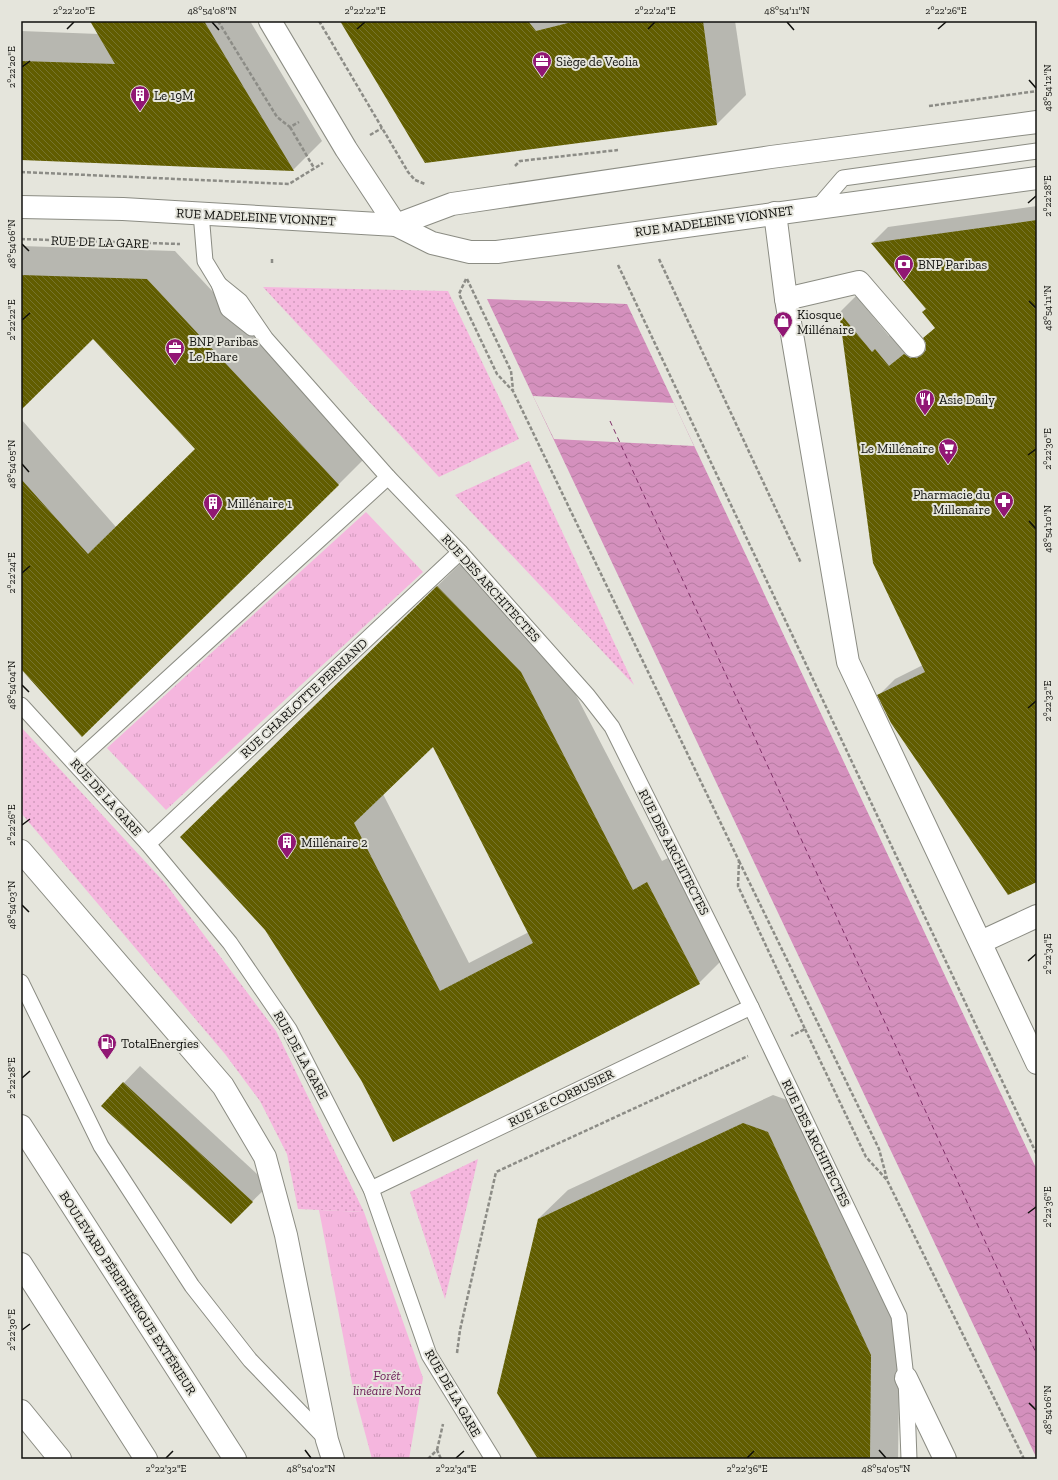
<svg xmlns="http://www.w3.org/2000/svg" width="1058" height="1480" font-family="'Zilla Slab',serif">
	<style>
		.grass { fill: url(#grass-dots) }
		.park { fill: url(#park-tufts) }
		.water { fill: url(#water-waves) }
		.pier { fill: #e5e5dc }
		.shadow { fill: #0003; fill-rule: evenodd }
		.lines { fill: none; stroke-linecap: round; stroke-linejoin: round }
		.ferry { stroke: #803069; stroke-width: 1; stroke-dasharray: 5 4; stroke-linecap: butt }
		.building { fill: url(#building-back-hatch); fill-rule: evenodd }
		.lane-casing { stroke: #8b8c83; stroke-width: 17 }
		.street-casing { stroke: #8b8c83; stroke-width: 24 }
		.highway-casing { stroke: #8b8c83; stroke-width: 24 }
		.path { stroke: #8c8c86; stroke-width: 2.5; stroke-dasharray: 4 2; stroke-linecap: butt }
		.lane { stroke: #fff; stroke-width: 15 }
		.street { stroke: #fff; stroke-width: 22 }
		.highway { stroke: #fff; stroke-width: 22 }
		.ticks { fill: none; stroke: #0f0f0c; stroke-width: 1.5 }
		.labels { text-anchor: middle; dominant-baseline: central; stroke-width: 4; stroke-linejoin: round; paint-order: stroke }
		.poi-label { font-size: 13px; fill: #0f0f0c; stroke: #e5e5dc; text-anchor: start }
		.street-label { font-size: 13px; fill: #0f0f0c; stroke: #e5e5dc }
		.park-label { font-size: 13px; font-style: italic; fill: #6c1d57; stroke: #e5e5dc }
		.neatline { fill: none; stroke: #0f0f0c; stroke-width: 1.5 }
		.ticks-label { font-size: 10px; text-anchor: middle; fill: #0f0f0c }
	</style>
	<defs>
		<pattern id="grass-dots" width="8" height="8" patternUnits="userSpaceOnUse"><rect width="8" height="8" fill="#f5b6de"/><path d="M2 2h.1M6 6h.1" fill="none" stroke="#d19bbd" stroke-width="1.8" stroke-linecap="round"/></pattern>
		<pattern id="park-tufts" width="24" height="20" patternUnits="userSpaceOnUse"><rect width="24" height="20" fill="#f5b6de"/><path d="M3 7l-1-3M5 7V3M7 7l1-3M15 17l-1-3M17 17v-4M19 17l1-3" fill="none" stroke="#d19bbd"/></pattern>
		<pattern id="water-waves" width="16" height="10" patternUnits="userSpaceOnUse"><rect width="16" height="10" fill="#d490bd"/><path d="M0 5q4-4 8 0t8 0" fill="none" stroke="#b57ba1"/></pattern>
		<pattern id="building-back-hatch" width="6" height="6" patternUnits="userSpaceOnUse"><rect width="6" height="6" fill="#615d00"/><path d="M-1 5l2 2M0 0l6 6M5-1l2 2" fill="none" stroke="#76742e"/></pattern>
	</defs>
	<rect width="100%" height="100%" fill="#e5e5dc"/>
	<g class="grass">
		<polygon points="263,287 448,291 519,439 439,477"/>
		<polygon points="529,461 634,685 455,495"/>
		<polygon points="21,727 165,883 276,1031 364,1212 298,1209 287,1154 260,1101 225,1054 21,813"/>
		<polygon points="478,1159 445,1299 410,1192"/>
	</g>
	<g class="park">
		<polygon points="366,512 423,572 166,810 107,748"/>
		<polygon points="319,1210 364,1212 423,1378 409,1459 372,1459 353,1388"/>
	</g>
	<polygon class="water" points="487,299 627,304 1037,1170 1037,1459"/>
	<polygon class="pier" points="533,396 674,403 694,446 554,439"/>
	<g class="shadow">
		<polygon points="91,21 250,21 322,141 293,170 21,159 21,31 99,34"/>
		<polygon points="341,21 735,21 746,95 717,124"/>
		<polygon points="1037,206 1037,881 879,695 895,679 923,665 874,563 840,312 856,296 889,336 892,333 921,338 926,341 925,338 936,327 927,308 872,243 888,227"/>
		<polygon points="21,246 175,251 366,457 338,485 21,667 21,419 116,527 196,449 93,338 21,408"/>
		<path d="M466 558 549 643 662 861 676 854 728 954 699 983 362 1080 210 808ZM433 745 529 932 469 963 383 794Z"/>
		<polygon points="140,1066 269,1185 231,1222 102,1106"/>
		<polygon points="773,1095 796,1103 900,1325 898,1459 539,1459 538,1219 568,1190"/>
	</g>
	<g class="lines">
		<polyline class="ferry" points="610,421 1037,1355"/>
	</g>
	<g class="building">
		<polygon points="90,21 204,21 294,171 21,160 21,61 115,64"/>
		<polygon points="340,21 528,21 536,31 576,21 703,21 717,125 425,163"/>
		<polygon points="1037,220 1037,882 1008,895 891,723 877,695 925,672 873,563 839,312 872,352 875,349 889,366 904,354 910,358 917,358 922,355 926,350 926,343 923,338 935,328 922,312 926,309 871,243"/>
		<polygon points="21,275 147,279 339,485 82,737 21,669 21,479 88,554 195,449 93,339 21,410"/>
		<path d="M437 586 521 672 633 890 647 882 700 984 393 1142 361 1080 265 930 180 837ZM433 747 533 943 440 991 354 823Z"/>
		<polygon points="123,1082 253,1202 231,1224 101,1106"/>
		<polygon points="743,1123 768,1132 871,1355 870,1459 538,1459 497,1393 538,1219"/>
	</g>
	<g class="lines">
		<defs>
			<g id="lane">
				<polyline points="818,207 843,178 1037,151"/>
				<polyline points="201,213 205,261 219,284 228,309 252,328"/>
				<polyline points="219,284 240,301 266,339 388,477 460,552 588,696 612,727 751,1007 899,1316 906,1378 909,1459"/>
				<polyline points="21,705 148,844 230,943 289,1029 371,1189 429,1355 493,1459"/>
				<polyline points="75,763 388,477"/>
				<polyline points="148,844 460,552"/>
				<polyline points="21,982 101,1146 192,1286 250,1360 327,1440"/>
				<polyline points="371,1189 751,1007"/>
			</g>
			<g id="street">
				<polyline points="270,21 346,149 396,225"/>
				<polyline points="21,207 123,209 396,225 432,243 470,252 497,252 1037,178"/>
				<polyline points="775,213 786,299 848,662 1037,1063"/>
				<polyline points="396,225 452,204 771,157 1037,122"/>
				<polyline points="786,299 859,282 914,346"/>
				<polyline points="981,942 1037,916"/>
				<polyline points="906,1378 945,1459"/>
			</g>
			<g id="highway">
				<polyline points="21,851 223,1086 265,1157 286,1235 327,1440 333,1459"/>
				<polyline points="21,1126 235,1459"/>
				<polyline points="21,1264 146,1459"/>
				<polyline points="21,1411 60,1459"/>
			</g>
		</defs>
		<use href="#lane" class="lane-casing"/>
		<use href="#street" class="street-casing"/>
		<use href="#highway" class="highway-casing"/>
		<g class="path">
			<polyline points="218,21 277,117 290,127 299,122"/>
			<polyline points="319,21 408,172 415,180 425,184"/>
			<polyline points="929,106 1037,91"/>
			<polyline points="290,127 314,168"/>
			<polyline points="370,135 382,128"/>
			<polyline points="515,166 520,161 618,150"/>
			<polyline points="21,172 289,184 323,163"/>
			<polyline points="21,239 180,244"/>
			<polyline points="659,259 801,563"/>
			<polyline points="272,263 272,257"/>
			<polyline points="618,265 1037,1155"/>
			<polyline points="466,279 459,294 497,374 513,391 739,861 738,886 805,1029 791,1036"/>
			<polyline points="467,279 511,371 513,390"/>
			<polyline points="739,861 879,1149 887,1179"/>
			<polyline points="805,1029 866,1157 887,1180 1024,1459"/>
			<polyline points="457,1353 460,1330 496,1172 748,1056"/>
			<polyline points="437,1450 443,1424"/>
			<polyline points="428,1459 437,1450 441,1459"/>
		</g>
		<use href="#lane" class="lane"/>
		<use href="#street" class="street"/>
		<use href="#highway" class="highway"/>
	</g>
	<path class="ticks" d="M212 22 219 30M787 22 794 30M67 29 74 22M357 29 365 22M648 29 655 22M938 29 946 22M22 67 30 61M1029 80 1036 88M1028 203 1036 196M22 244 29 251M1029 301 1036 308M22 320 30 313M1028 455 1036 449M22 464 29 472M1029 521 1036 529M22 573 30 566M22 685 29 692M1028 708 1036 701M22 825 30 819M22 905 29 912M1028 961 1036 954M22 1078 30 1071M1028 1213 1036 1207M22 1330 30 1324M1029 1403 1036 1410M305 1450 311 1458M879 1450 886 1458M166 1458 173 1451M456 1458 464 1451M747 1458 754 1451"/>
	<defs>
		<symbol id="office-pin" viewBox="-11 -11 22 30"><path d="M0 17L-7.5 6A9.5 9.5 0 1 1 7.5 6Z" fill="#911774" stroke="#e5e5dc"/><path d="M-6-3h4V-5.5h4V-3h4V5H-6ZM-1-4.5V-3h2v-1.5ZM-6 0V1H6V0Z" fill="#fff"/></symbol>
		<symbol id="building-pin" viewBox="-11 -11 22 30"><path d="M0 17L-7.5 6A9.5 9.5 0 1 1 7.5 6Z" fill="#911774" stroke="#e5e5dc"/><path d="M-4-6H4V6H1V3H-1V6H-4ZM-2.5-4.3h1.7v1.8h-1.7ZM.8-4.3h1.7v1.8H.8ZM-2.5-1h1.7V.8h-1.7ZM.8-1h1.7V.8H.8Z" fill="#fff"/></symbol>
		<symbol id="bank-pin" viewBox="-11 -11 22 30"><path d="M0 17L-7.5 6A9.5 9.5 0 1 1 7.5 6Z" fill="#911774" stroke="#e5e5dc"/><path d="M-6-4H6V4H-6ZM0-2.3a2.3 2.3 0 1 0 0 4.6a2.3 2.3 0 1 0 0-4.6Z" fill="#fff"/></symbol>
		<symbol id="shop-pin" viewBox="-11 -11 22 30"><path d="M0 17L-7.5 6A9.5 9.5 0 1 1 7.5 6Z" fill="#911774" stroke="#e5e5dc"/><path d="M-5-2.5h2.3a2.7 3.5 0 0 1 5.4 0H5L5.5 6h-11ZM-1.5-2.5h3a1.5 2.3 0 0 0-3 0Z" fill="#fff"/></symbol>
		<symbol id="restaurant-pin" viewBox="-11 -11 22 30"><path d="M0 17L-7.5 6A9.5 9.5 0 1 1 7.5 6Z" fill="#911774" stroke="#e5e5dc"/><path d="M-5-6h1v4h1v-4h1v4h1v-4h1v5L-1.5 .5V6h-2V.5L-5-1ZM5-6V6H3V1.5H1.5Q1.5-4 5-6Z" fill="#fff"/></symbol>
		<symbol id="supermarket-pin" viewBox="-11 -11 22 30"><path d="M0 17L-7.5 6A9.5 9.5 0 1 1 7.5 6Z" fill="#911774" stroke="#e5e5dc"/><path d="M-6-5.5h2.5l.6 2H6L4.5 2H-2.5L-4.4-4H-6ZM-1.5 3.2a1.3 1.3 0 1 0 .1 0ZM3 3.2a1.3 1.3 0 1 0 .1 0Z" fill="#fff"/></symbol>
		<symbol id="pharmacy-pin" viewBox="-11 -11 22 30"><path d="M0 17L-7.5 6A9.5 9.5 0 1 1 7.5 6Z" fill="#911774" stroke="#e5e5dc"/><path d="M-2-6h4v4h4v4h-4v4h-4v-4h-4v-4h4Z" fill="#fff"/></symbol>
		<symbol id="fuel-pin" viewBox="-11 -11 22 30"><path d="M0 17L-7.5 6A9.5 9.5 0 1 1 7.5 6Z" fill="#911774" stroke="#e5e5dc"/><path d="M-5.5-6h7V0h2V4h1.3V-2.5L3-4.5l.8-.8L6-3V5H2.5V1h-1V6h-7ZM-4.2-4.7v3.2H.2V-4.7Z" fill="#fff"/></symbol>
	</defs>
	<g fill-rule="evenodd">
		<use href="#office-pin" x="531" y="50" width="22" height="30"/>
		<use href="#building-pin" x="129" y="84" width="22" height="30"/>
		<use href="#bank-pin" x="893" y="253" width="22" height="30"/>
		<use href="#shop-pin" x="772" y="310" width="22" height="30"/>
		<use href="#office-pin" x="164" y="337" width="22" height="30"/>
		<use href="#restaurant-pin" x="914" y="388" width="22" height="30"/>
		<use href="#supermarket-pin" x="937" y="437" width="22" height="30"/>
		<use href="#pharmacy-pin" x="993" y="490" width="22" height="30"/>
		<use href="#building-pin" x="202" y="492" width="22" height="30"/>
		<use href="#building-pin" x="276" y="831" width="22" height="30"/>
		<use href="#fuel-pin" x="96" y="1032" width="22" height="30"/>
	</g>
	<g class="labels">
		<g class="poi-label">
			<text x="556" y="61">Siège de Veolia</text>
			<text x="154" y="95">Le 19M</text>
			<text x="918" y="264">BNP Paribas</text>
			<text x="797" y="314">Kiosque<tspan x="797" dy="15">Millénaire</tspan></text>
			<text x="189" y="341">BNP Paribas<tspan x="189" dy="15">Le Phare</tspan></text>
			<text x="939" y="399">Asie Daily</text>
			<text x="934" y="448" text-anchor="end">Le Millénaire</text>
			<text x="990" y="494" text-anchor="end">Pharmacie du<tspan x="990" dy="15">Millenaire</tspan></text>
			<text x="227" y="503">Millénaire 1</text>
			<text x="301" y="842">Millénaire 2</text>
			<text x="121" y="1043">TotalEnergies</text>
		</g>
		<g class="street-label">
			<text transform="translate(256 217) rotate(3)">RUE MADELEINE VIONNET</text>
			<text transform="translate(714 221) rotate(-8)">RUE MADELEINE VIONNET</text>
			<text transform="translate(100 242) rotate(2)">RUE DE LA GARE</text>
			<text transform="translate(491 588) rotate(48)">RUE DES ARCHITECTES</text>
			<text transform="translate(304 698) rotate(-43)">RUE CHARLOTTE PERRIAND</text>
			<text transform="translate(106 797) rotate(48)">RUE DE LA GARE</text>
			<text transform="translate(674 852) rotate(63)">RUE DES ARCHITECTES</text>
			<text transform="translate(301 1055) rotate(61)">RUE DE LA GARE</text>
			<text transform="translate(561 1098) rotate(-26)">RUE LE CORBUSIER</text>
			<text transform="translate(816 1143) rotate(64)">RUE DES ARCHITECTES</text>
			<text transform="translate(128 1293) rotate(57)">BOULEVARD PÉRIPHÉRIQUE EXTÉRIEUR</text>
			<text transform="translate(453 1393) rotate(60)">RUE DE LA GARE</text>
		</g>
		<g class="park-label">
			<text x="387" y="1375">Forêt<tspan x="387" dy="15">linéaire Nord</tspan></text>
		</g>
	</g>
	<rect width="1058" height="1480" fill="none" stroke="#e5e5dc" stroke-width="44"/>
	<rect x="22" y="22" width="1014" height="1436" class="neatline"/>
	<g class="ticks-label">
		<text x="74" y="14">2°22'20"E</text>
		<text x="212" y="14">48°54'08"N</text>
		<text x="365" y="14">2°22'22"E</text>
		<text x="655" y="14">2°22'24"E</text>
		<text x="787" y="14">48°54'11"N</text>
		<text x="946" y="14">2°22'26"E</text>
		<text transform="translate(11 67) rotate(-90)" y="4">2°22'20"E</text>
		<text transform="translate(1047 88) rotate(-90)" y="4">48°54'12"N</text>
		<text transform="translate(1047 196) rotate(-90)" y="4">2°22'28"E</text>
		<text transform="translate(11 244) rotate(-90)" y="4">48°54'06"N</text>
		<text transform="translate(1047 308) rotate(-90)" y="4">48°54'11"N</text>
		<text transform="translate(11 320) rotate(-90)" y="4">2°22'22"E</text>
		<text transform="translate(1047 449) rotate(-90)" y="4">2°22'30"E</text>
		<text transform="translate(11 464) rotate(-90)" y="4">48°54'05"N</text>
		<text transform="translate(1047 529) rotate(-90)" y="4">48°54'10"N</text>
		<text transform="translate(11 573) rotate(-90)" y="4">2°22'24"E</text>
		<text transform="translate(11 685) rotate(-90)" y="4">48°54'04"N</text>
		<text transform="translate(1047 701) rotate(-90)" y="4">2°22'32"E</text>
		<text transform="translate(11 825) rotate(-90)" y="4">2°22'26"E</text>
		<text transform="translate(11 905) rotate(-90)" y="4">48°54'03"N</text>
		<text transform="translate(1047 954) rotate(-90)" y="4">2°22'34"E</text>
		<text transform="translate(11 1078) rotate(-90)" y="4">2°22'28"E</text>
		<text transform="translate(1047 1207) rotate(-90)" y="4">2°22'36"E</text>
		<text transform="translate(11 1330) rotate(-90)" y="4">2°22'30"E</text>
		<text transform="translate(1047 1410) rotate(-90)" y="4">48°54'06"N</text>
		<text x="166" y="1472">2°22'32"E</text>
		<text x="311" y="1472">48°54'02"N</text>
		<text x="456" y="1472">2°22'34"E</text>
		<text x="747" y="1472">2°22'36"E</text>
		<text x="886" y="1472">48°54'05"N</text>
	</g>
</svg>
